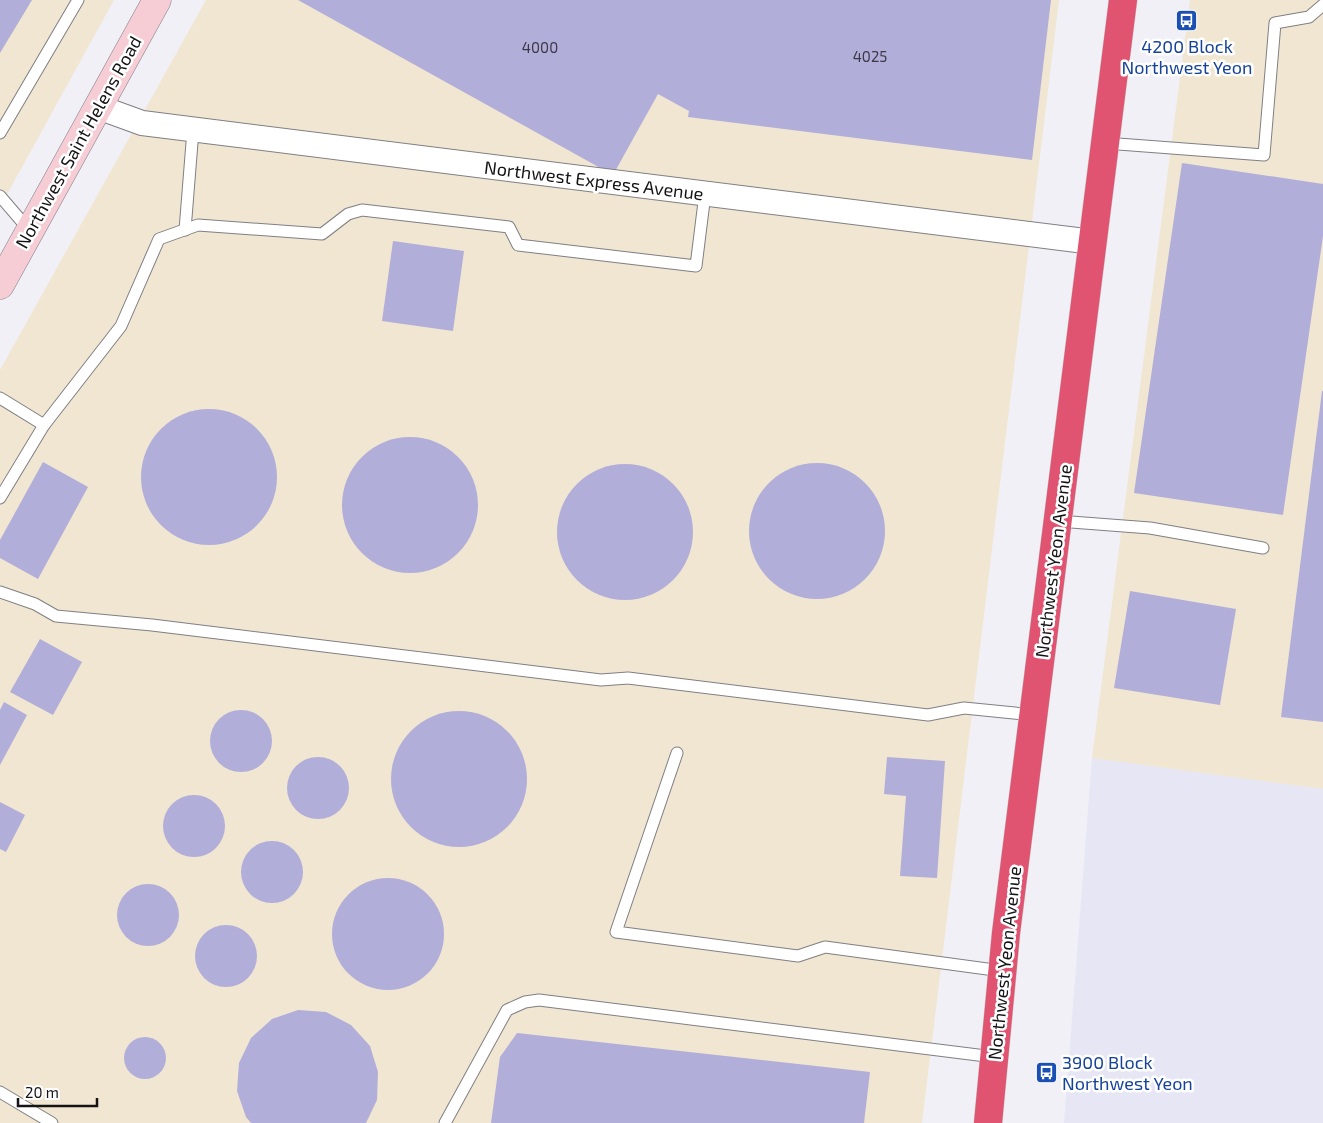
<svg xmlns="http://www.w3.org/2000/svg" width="1323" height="1123" font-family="'Exo 2',sans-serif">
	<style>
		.built { fill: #e7e6f4 }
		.industrial { fill: #f0e6d1 }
		.building { fill: #b2aeda }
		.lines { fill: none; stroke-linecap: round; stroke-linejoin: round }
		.lane-casing { stroke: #7f7f84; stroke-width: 13 }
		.street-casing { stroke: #7f7f84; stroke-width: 26 }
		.secondary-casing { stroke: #7f7f84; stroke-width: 29 }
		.highway-casing { stroke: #cbcbcc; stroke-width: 29 }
		.lane { stroke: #fff; stroke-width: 11 }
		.street { stroke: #fff; stroke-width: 24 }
		.secondary { stroke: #f6ccd5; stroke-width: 28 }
		.highway { stroke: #e05472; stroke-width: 28 }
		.labels { text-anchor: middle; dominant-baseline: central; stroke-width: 5; stroke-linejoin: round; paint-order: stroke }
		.number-label { font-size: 15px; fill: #3c3a47 }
		.transit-label { font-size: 18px; fill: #164399; stroke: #fff }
		.street-label { font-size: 18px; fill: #141416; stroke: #fff }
	</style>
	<rect width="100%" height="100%" fill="#f0f0f6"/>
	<polygon class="built" points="1092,758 1323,789 1323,1123 1064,1123"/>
	<g class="industrial">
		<polygon points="0,0 114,0 0,207"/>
		<polygon points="206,0 1059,0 922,1123 0,1123 0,370"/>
		<polygon points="1190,0 1323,0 1323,789 1092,758"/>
	</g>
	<g class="building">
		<polygon points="0,0 32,0 0,53"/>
		<polygon points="298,0 1051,0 1032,160 688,117 689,111 658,94 613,175"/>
		<polygon points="1182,163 1323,184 1323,236 1283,515 1134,493"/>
		<polygon points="393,241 464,251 453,331 382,321"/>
		<polygon points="1322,391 1323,391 1323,722 1281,717"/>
		<circle cx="209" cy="477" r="68"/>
		<circle cx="410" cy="505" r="68"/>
		<polygon points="43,462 88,487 38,579 0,558 0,540"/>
		<circle cx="817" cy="531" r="68"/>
		<circle cx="625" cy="532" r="68"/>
		<polygon points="1130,591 1236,609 1220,705 1114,688"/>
		<polygon points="40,639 82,662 53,715 10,692"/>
		<polygon points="4,702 27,715 0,765 0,710"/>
		<circle cx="241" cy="741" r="31"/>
		<circle cx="459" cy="779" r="68"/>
		<polygon points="887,757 945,761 937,878 900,876 906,796 884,794"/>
		<circle cx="318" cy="788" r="31"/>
		<circle cx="194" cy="826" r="31"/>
		<polygon points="0,802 25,815 6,852 0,849"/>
		<circle cx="272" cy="872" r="31"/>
		<circle cx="388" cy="934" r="56"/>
		<circle cx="148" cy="915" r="31"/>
		<circle cx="226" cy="956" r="31"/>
		<polygon points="298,1010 326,1012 351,1025 370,1046 378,1072 377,1100 366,1123 251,1123 246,1117 237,1091 239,1063 251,1038 272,1019"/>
		<polygon points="517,1033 870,1072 864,1123 491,1123 500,1057"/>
		<circle cx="145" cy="1058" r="21"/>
	</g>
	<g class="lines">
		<defs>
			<g id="lane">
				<polyline points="0,133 78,0"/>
				<polyline points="1105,143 1264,155 1275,23 1309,17 1323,5"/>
				<polyline points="0,196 30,231"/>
				<polyline points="185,230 193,130"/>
				<polyline points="0,398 44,425"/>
				<polyline points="0,498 44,425 121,326 159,239 198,225 322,234 348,214 362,210 509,227 518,245 696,266 705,194"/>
				<polyline points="1058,521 1150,528 1263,548"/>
				<polyline points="0,592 35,604 56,616 152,625 601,680 628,678 928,715 964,708 1034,715"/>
				<polyline points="677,753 616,932 798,956 825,947 1002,971"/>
				<polyline points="0,1092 52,1123"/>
				<polyline points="445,1123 507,1010 525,1002 539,1000 994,1057"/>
			</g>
			<polyline id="street" points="98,107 142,123 1093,242"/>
			<polyline id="secondary" points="0,285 157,0"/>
			<polyline id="highway" points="988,1123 1006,933 1123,0"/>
		</defs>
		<use href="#lane" class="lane-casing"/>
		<use href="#street" class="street-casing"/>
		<use href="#secondary" class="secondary-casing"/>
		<use href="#highway" class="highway-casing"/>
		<use href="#lane" class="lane"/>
		<use href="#street" class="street"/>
		<use href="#secondary" class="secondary"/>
		<use href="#highway" class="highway"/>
	</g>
	<defs>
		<symbol id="bus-square" viewBox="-11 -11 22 22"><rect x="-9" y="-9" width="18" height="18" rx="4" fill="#1a4fb4" stroke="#fff"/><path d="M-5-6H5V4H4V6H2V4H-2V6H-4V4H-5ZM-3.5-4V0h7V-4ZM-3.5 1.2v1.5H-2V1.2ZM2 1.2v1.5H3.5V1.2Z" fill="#fff"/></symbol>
	</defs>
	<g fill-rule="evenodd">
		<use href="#bus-square" x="1174" y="8" width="25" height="25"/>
		<use href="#bus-square" x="1034" y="1060" width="25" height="25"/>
	</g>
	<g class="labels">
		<g class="number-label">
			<text x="540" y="47">4000</text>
			<text x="870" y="56">4025</text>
		</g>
		<g class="transit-label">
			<text x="1187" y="46">4200 Block<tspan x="1187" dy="21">Northwest Yeon</tspan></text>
			<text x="1062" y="1062" text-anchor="start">3900 Block<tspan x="1062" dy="21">Northwest Yeon</tspan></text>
		</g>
		<g class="street-label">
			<text transform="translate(78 142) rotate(-61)">Northwest Saint Helens Road</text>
			<text transform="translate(594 180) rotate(7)">Northwest Express Avenue</text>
			<text transform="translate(1053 561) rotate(-83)">Northwest Yeon Avenue</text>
			<text transform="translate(1004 963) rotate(-84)">Northwest Yeon Avenue</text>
		</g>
	</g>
	<path d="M18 1098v8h79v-8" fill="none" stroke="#141416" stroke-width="2.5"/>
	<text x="25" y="1098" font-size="15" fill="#141416" stroke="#ffffff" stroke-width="4" paint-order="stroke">20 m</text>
</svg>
